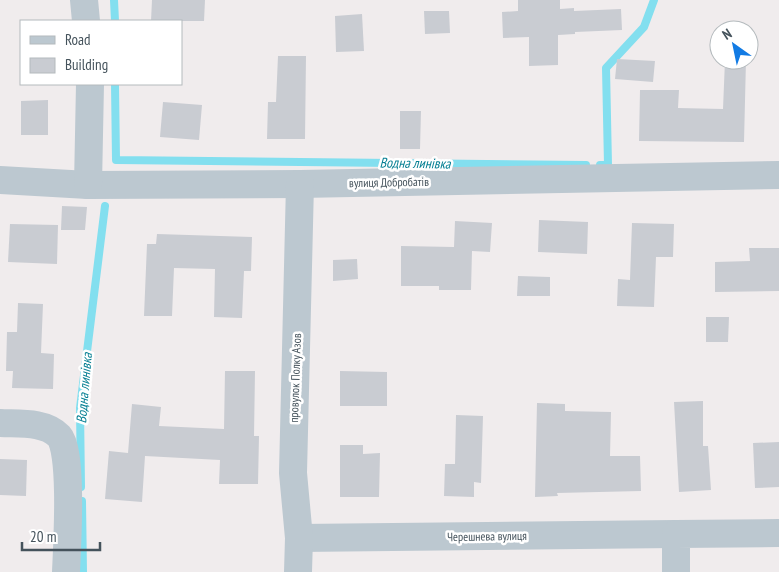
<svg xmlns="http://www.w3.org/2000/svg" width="779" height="572" font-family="'PT Sans Narrow',sans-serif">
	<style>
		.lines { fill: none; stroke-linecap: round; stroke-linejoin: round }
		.stream { stroke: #83dfef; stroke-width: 8 }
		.building { fill: #c9ccd2 }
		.minor { stroke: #bcc8d0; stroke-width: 28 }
		.labels { text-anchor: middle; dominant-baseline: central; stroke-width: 5; stroke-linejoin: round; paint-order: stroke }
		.street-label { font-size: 12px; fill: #44525b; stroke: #fff }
		.water-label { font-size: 14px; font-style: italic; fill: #088094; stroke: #fff }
	</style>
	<rect width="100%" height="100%" fill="#f0eced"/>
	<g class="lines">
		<g class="stream">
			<polyline points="114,0 115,21"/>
			<polyline points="115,84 116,160 586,165"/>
			<polyline points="600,165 608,165 606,68 644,27 654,0"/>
			<polyline points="81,487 80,408 105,206"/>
			<polyline points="82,501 83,572"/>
		</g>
	</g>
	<g class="building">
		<polygon points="152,0 205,0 204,21 151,21"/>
		<polygon points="518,0 560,0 560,9 574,8 574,11 621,9 622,30 575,32 575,34 558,35 558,65 529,66 529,37 503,38 502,12 518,11"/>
		<polygon points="424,11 449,11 450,33 425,34"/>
		<polygon points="362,14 364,51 336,52 335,16"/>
		<polygon points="278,56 306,56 305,139 267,139 268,102 276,102"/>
		<polygon points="617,59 655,61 653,82 615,79"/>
		<polygon points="725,60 746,60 744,142 639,141 640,90 679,90 678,108 723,109"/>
		<polygon points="48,100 48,135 21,135 21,101"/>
		<polygon points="163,102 202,105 199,140 160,137"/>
		<polygon points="400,111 421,111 420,149 400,149"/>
		<polygon points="62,206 87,207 85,230 61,230"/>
		<polygon points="539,220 588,222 587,254 538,252"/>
		<polygon points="455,221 492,223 490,252 472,251 471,290 439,290 439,286 401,286 401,246 454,247"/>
		<polygon points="632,223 674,224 673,257 656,257 654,307 617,306 618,279 630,280"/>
		<polygon points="10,224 58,225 57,264 8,262"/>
		<polygon points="157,234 252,237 251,271 244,271 242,318 214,317 215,269 174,268 172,316 144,316 147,244 156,244"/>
		<polygon points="749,248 779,248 779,291 715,292 715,262 750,261"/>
		<polygon points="357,259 358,279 333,281 333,260"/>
		<polygon points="518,276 550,277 550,296 517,296"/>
		<polygon points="18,303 43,304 41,353 54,354 53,389 12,388 13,371 6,371 7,332 17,332"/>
		<polygon points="706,317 729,317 728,342 706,342"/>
		<polygon points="225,371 255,371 254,436 259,436 258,484 219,484 220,460 145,456 142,502 105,499 109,451 128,453 132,404 161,407 159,426 224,429"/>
		<polygon points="340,371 387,372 387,406 340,406"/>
		<polygon points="703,401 703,446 708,446 711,490 679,492 674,402"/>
		<polygon points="537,403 565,404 565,411 611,412 610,456 640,456 641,491 557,493 558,496 535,497"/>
		<polygon points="456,415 483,416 481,483 474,482 474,497 444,496 445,464 455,464"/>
		<polygon points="779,442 779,487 755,488 753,443"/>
		<polygon points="340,445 363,445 363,454 380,453 379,497 340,497"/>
		<polygon points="0,459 27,460 26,496 0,495"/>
	</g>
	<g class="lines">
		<g class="minor">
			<polyline points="84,0 86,21"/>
			<polyline points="0,180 88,185 300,184 779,175"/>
			<polyline points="88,185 90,84"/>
			<path d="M0 423C18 424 45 421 59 436 73 451 67 548 66 572"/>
			<polyline points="299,538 676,534"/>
			<polyline points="298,572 299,538 293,473 300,184"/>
			<polyline points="676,572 676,534 779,533"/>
		</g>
	</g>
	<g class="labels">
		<g class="street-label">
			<text transform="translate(389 182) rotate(-1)">вулиця Добробатів</text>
			<text transform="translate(295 378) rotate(-88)">провулок Полку Азов</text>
			<text transform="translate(487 536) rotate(-1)">Черешнева вулиця</text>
		</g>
		<g class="water-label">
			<text transform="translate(415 163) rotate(1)">Водна линівка</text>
			<text transform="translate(84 388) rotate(-85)">Водна линівка</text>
		</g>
	</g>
	<rect x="20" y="20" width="162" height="65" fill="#ffffff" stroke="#b4babd"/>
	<rect x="30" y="36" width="25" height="8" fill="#bcc8d0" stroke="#b4babd"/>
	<text x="65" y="45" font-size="15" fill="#44525b">Road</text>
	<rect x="30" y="58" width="25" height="15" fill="#c9ccd2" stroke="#b4babd"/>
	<text x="65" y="70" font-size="15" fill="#44525b">Building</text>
	<g transform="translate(734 45) rotate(327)"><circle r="24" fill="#ffffff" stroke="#b4babd"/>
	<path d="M0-4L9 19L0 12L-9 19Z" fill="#127be4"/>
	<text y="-8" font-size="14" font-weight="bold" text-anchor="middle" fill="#44525b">N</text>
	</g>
	<path d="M22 542v8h78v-8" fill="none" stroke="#44525b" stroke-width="2.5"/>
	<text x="30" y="542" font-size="15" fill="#44525b" stroke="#ffffff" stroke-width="4" paint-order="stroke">20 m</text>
</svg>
